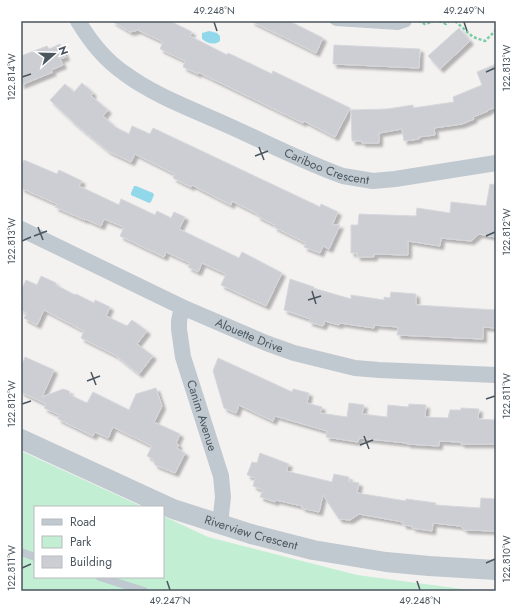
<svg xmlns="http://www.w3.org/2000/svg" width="517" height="612" font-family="Jost,sans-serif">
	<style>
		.green { fill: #c2efd3 }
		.water { fill: #91d8ea }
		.building { fill: #ccced3; stroke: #d6d8dc; filter: url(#shadow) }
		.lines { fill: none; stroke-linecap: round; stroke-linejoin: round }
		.path { stroke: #7bcca4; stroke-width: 2.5; stroke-dasharray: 3 2; stroke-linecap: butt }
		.service { stroke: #c0c9cf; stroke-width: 8 }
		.minor { stroke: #c0c9cf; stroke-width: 16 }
		.tertiary { stroke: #c0c9cf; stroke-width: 20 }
		.ticks { fill: none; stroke: #4a555e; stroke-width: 1.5 }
		.labels { text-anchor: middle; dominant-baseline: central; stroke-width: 3.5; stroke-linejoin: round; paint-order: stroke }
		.street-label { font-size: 12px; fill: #4a555e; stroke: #fff }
		.neatline { fill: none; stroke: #4a555e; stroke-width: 1.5 }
		.ticks-label { font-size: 10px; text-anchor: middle; fill: #4a555e }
	</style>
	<defs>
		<filter id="shadow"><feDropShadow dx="3.5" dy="3.5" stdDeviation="1" flood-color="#0004"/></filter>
	</defs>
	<rect width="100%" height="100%" fill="#f4f1f1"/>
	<polygon class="green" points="21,451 143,507 35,507 35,577 163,577 163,516 208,537 357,575 470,590 496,591 21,591"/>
	<g class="water">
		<path d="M209 31 217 33 220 36V41C214 46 207 43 202 39V33Z"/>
		<polygon points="134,186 136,186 153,193 154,195 151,202 149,203 131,195 131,193"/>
	</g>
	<g class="building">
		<polygon points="112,21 170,21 192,32 190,36 227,55 228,53 272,74 273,71 350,108 335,137 304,121 303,123 198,72 198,74 183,67 185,61 160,49 163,42 138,30 130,32"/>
		<polygon points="251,21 289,21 323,38 316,53"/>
		<polygon points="459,28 470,41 440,69 428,56"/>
		<polygon points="60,44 66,57 60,59 63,65 51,70 53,72 21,85 21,56 47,46 49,49"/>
		<polygon points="334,45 420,49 419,68 333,64"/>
		<polygon points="496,64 496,107 488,110 488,111 473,117 474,119 462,124 434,128 435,135 418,137 419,139 404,141 402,129 379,133 379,143 362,143 362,141 352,141 351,110 387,109 413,105 413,108 454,102 453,97 482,85 477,72"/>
		<polygon points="82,83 93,93 91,96 108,110 103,116 115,127 129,134 132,126 150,134 153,128 320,207 321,204 338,212 332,225 340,225 329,249 323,246 320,253 304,247 306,243 274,227 275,225 257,216 258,214 232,201 231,205 192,185 191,187 173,178 175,174 135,154 131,162 108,151 74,123 50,100 65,84 74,92"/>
		<polygon points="24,160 57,174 59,170 82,181 79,186 119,205 121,199 155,215 157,211 171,218 174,212 185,217 179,229 239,258 242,252 282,273 266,306 221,285 226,274 202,263 198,272 188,267 190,263 166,252 164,257 120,236 124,227 104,219 101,226 85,219 85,220 55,207 57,204 21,188 21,166"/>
		<polygon points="490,184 496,185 496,237 479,234 471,241 441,238 440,246 408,241 408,255 374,254 374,257 357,257 357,253 351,253 351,225 358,225 359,214 416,216 417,208 450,213 451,202 486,206"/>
		<polygon points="41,276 56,283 56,285 75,295 76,294 94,303 95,300 110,307 106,316 127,326 132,320 147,331 137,344 153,356 139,374 115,355 81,338 84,331 44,310 37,325 24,318 27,313 21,310 21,291 26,280 37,285"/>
		<polygon points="290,279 314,287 313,288 351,299 351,295 384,300 384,297 390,298 391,292 416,294 416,305 496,310 496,328 483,327 483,339 397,335 398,327 374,325 374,328 340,323 339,325 325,321 323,326 309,322 310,319 284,310"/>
		<polygon points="25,357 54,370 42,397 63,389 69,391 70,395 87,403 93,392 129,410 136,394 156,388 162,406 154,422 180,434 176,443 179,445 177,448 185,453 175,473 155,465 153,459 147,456 152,446 113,427 108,438 95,432 93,436 58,419 59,415 44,408 46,404 21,392 21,367"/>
		<polygon points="218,358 292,392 293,389 309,393 307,403 322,407 320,413 347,417 349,403 364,405 362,414 387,417 388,405 408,407 409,404 426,405 425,417 448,418 450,410 461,410 461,408 479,409 478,419 495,420 496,444 461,444 461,442 439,441 439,446 407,444 407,443 359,438 358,442 326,437 327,431 275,416 273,421 239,405 236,413 224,408 213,371"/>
		<polygon points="260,453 289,464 286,471 332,482 334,474 349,477 348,481 359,483 357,493 406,501 406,499 436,503 435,505 480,508 481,498 496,499 496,531 465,530 460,526 433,523 432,531 412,528 413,526 403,525 403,522 359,514 350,520 339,519 323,495 319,512 302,508 302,506 276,500 275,502 260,497 263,490 253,486 255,478 247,475 252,462 257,463"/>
	</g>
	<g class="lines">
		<g class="path">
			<polyline points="418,21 425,24 434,21"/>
			<polyline points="439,21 446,24 449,21"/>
			<polyline points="455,21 473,37 485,41 496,30"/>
		</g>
		<g class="service">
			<polyline points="334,21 336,22 398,26 407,23 408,21"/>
			<polyline points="21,552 35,557"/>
			<polyline points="100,577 144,591"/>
		</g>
		<g class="minor">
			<path id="s1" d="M78 21C90 41 105 60 124 73 155 96 192 109 227 125 265 142 304 162 343 176L373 181 395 179 496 163"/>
			<path id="s2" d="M21 229 182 307 266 343 294 353 355 368 379 370 496 375"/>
			<path id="s3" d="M182 307 179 321V329L183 357 221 476 223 497 220 524"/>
		</g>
		<path class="tertiary" id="s4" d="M21 439 173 509 251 534 313 550 386 562 429 566 496 570"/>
	</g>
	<path class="ticks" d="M214 22 217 31M464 22 467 31M486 72 495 68M22 77 31 74M259 147 264 160M255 156 268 151M38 227 43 240M34 236 47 231M486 236 495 232M22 241 31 237M312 291 316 304M308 300 321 296M91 372 96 385M87 381 100 376M486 399 495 396M22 404 31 401M364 436 369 449M360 445 373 440M486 563 495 559M22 568 31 564M167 581 170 590M417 581 420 590"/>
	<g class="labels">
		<g class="street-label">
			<text stroke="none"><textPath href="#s1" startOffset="294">Cariboo Crescent</textPath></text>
			<text stroke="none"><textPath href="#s2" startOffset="252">Alouette Drive</textPath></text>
			<text stroke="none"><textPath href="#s3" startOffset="112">Canim Avenue</textPath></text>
			<text stroke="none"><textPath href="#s4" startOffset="249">Riverview Crescent</textPath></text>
		</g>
	</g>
	<rect width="517" height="612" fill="none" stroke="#ffffff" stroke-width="44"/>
	<rect x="34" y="506" width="130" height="72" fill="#ffffff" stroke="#b7bbbf"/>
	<rect x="42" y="519" width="20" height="6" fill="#c0c9cf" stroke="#b7bbbf"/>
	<text x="70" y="526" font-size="12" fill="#4a555e">Road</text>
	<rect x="42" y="536" width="20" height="12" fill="#c2efd3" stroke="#b7bbbf"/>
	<text x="70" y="546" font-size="12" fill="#4a555e">Park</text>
	<rect x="42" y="556" width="20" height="12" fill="#ccced3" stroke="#b7bbbf"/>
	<text x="70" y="566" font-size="12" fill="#4a555e">Building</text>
	<g transform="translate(54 54) rotate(70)" stroke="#ffffff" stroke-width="3" paint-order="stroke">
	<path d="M0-3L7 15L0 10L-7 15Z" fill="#4a555e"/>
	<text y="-6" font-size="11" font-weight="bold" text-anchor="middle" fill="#4a555e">N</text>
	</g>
	<rect x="22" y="22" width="473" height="568" class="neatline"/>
	<g class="ticks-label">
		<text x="214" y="14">49.248°N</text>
		<text x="464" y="14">49.249°N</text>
		<text transform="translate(506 68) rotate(-90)" y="4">122.813°W</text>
		<text transform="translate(11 77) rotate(-90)" y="4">122.814°W</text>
		<text transform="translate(506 232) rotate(-90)" y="4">122.812°W</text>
		<text transform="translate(11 241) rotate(-90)" y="4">122.813°W</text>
		<text transform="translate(506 396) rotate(-90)" y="4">122.811°W</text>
		<text transform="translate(11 404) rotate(-90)" y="4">122.812°W</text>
		<text transform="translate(506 559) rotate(-90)" y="4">122.810°W</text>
		<text transform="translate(11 568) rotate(-90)" y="4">122.811°W</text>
		<text x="170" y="604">49.247°N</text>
		<text x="420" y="604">49.248°N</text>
	</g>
</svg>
